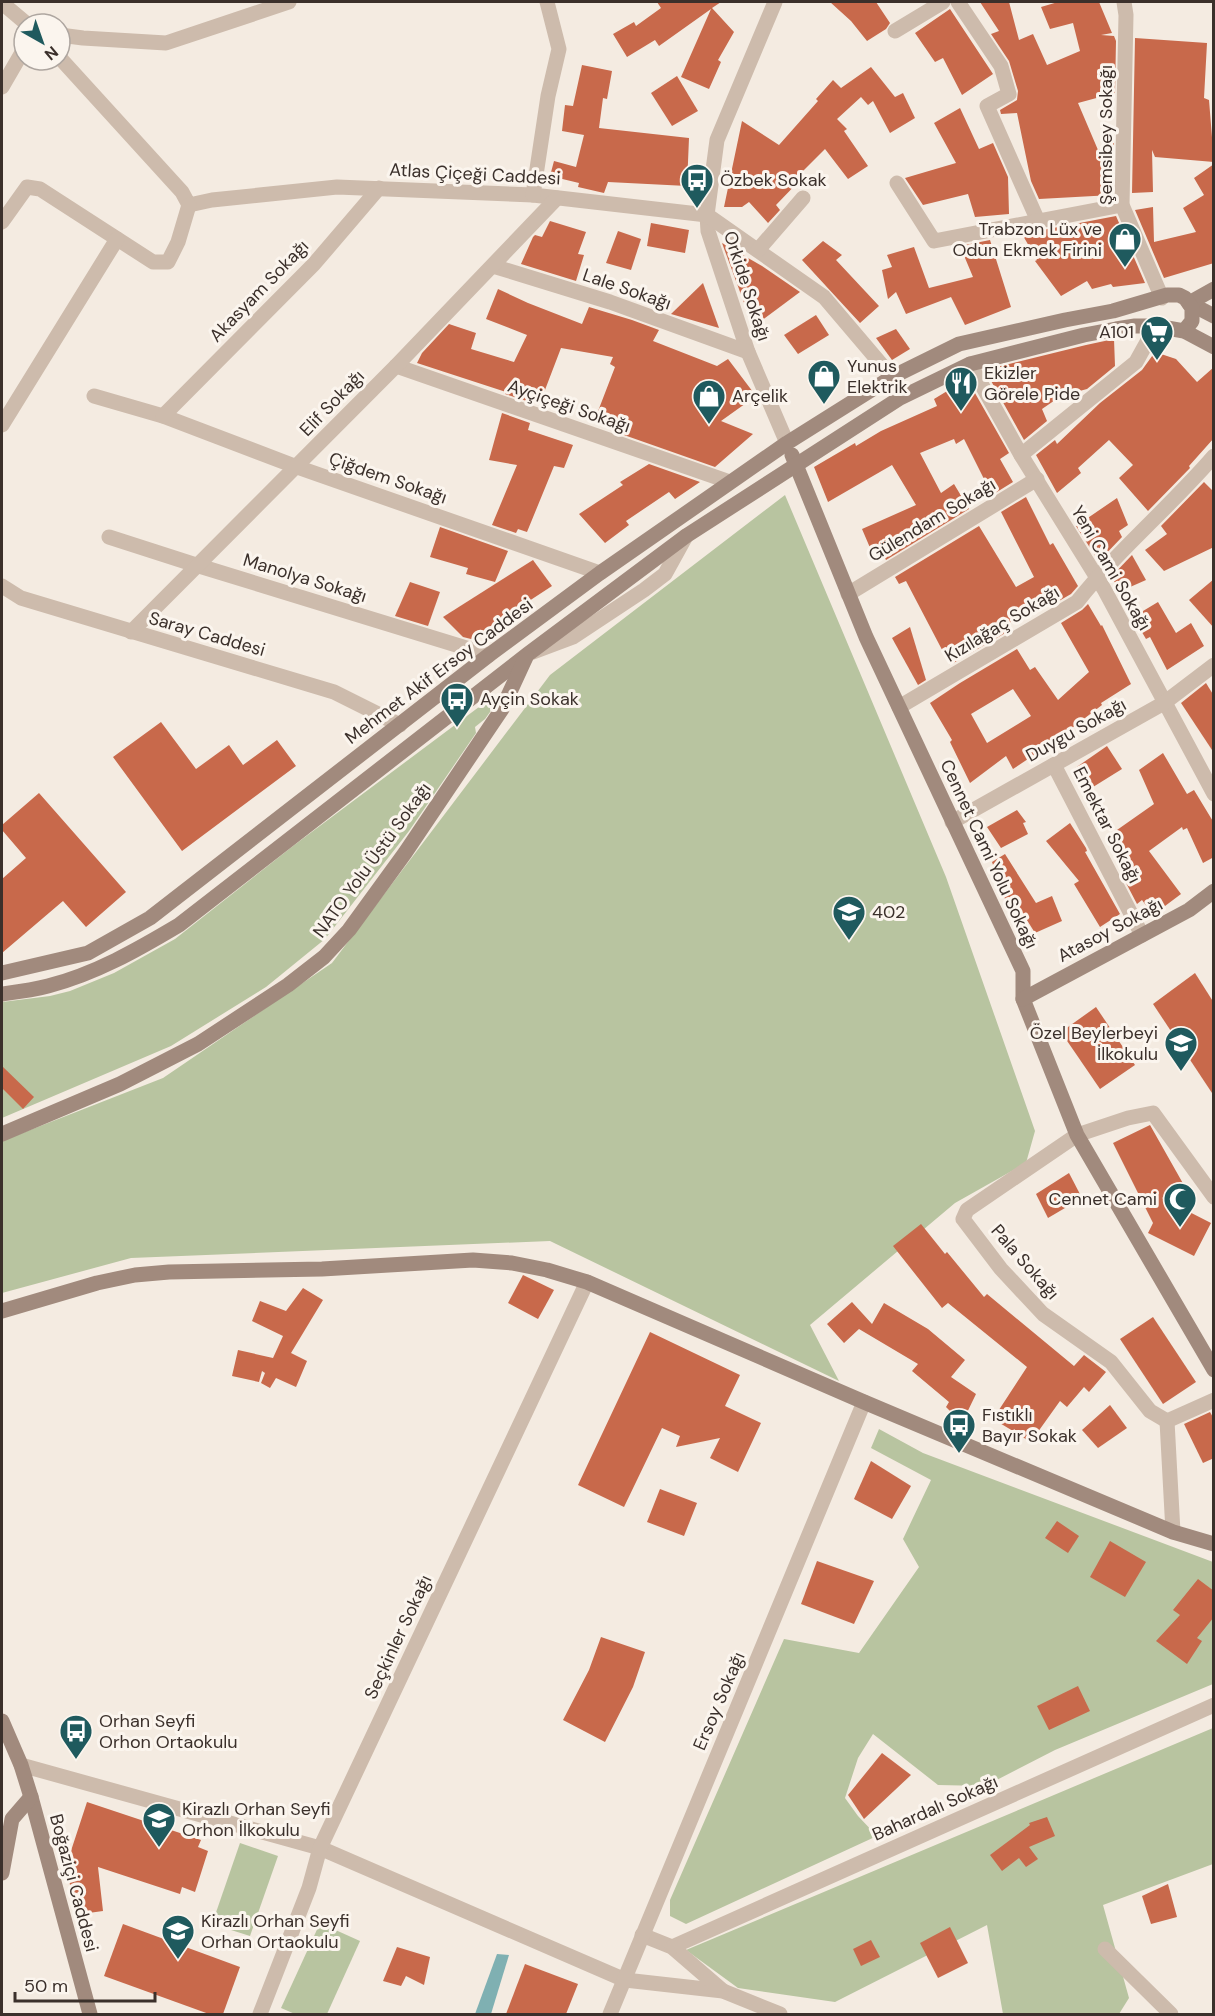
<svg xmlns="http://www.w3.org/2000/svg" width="1215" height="2016" font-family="'DM Sans',sans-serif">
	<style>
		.green { fill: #b8c4a0 }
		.water { fill: #7fb0b2 }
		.building { fill: #c8694b; fill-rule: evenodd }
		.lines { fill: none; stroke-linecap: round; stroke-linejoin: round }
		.street { stroke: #cdbbac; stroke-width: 15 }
		.secondary { stroke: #a18a7d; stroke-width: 15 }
		.labels { text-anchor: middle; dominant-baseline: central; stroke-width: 6; stroke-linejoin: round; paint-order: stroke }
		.street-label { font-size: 18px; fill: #3b302b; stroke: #fbf5ee }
		.poi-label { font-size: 18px; fill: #3b302b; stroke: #fbf5ee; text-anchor: start }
	</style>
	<rect width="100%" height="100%" fill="#f4ebe1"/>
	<g class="green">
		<polygon points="785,495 946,877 1035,1131 1026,1163 955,1203 810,1325 839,1381 550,1241 131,1258 2,1293 2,1141 163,1078 332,963 550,675"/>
		<polygon points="495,695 500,698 485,719 475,727 476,733 409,831 325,939 266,987 171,1046 2,1118 2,1002 50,996 70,991 114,973 175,939 293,846"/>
		<polygon points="879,1429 923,1453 1213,1562 1213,1684 1055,1750 985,1786 938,1785 873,1734 858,1758 845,1798 858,1816 877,1836 686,1924 670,1916 670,1900 784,1639 859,1653 919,1567 903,1539 931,1480 871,1448"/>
		<polygon points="1213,1728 1213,1864 1103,1905 1129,1998 1119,2014 1003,2014 987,1925 835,2002 738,1988 686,1950"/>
		<polygon points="240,1843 278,1856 250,1936 212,1924"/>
		<polygon points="320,1923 360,1941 327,2014 295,2014 281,2008"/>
	</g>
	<polygon class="water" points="497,1954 509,1955 491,2014 475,2014"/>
	<g class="building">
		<polygon points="657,2 721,2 712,8 734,32 718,60 721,62 709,89 681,77 711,9 659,46 655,40 627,57 613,34 634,22 636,26 661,8"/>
		<polygon points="830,2 876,2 890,23 886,29 867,41 851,21"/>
		<polygon points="980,2 1009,2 1019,40 1033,34 1047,65 1080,51 1073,23 1050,29 1041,7 1058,2 1099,2 1112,33 1101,35 1114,36 1116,41 1115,93 1078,103 1098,150 1114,143 1112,195 1039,199 1031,181 1017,113 1001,114 1000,110 1017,100 1018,91 1009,61 991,34 999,31"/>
		<polygon points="950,9 993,74 962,95 943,58 935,62 915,33"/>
		<polygon points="1135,38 1207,43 1204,98 1209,100 1214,162 1155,157 1152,150 1153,192 1132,193"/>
		<polygon points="582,65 612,71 607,99 603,98 599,128 689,138 687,186 608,182 604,193 578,187 579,183 550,176 554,161 576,167 584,135 562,131 565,105 573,106"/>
		<polygon points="871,67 895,97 903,93 915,118 890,133 873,101 868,105 861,97 837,119 847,129 844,131 868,166 848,179 825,149 800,174 803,177 776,205 780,210 768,223 749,202 742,207 724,207 742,121 779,145 818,101 816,99 833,80 841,88"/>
		<polygon points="677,76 698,111 672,126 651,93"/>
		<polygon points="960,108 979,149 993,143 1008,177 1009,214 975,217 968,194 923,205 905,178 956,163 934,123"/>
		<polygon points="1214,164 1214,263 1164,278 1135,210 1153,207 1154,242 1196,232 1183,208 1204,195 1194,178"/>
		<polygon points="1116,216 1145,283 1113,287 1111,284 1092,289 1087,281 1061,296 1035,261 1037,260 1022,234"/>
		<polygon points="550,221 586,232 578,254 584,255 576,281 521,264 533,237 535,235 542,237"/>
		<polygon points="651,223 689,230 685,253 647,246"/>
		<polygon points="618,231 641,239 631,270 606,263"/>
		<polygon points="990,240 1011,307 965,325 951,297 906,314 896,292 888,299 882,270 892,267 887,255 914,247 929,288 973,277 960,246"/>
		<polygon points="823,241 842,255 836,260 879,306 860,323 802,260"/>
		<polygon points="722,243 762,266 800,292 753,327"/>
		<polygon points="703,283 719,328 671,314"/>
		<polygon points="498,289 528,303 582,324 589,307 632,320 659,330 653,341 717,366 728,359 756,396 721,421 753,434 715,467 624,435 625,430 595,419 615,367 610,364 613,357 561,348 540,403 537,403 536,404 505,394 506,392 417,363 422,353 449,324 476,333 471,349 514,362 527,335 486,319"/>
		<polygon points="816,315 829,335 798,354 784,335"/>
		<polygon points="896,329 910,349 892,360 876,338"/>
		<polygon points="1114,339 1115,366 1087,389 1061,396 1042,409 1047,421 1024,440 985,370 1086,345"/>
		<polygon points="1155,352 1176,359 1197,382 1214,367 1214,438 1189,466 1190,468 1148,511 1119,478 1133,465 1109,440 1078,468 1081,473 1057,493 1036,455 1055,440 1057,444 1100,403 1142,370"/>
		<polygon points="967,379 1009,453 1000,459 1013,482 992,495 964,439 956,444 954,439 920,453 941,493 954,484 969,509 886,560 882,553 874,557 862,529 916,505 892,465 828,502 814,467 855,443 856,446 881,431 937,406 934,399"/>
		<polygon points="502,413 530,423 528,430 573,445 564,468 554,466 527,532 518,529 516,533 492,525 517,465 489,460"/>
		<polygon points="649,464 700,482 675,499 669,492 626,521 629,525 605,543 579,514 623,485 620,482"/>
		<polygon points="1204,482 1214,492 1214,547 1164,571 1145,550 1167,534 1161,526"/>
		<polygon points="1026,497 1050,545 1053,543 1078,586 1071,594 1052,605 1050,602 1048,603 1047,602 1004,626 1007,632 950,665 906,581 899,584 895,577 979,526 1016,587 1034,577 1001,512"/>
		<polygon points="1117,498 1128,525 1119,531 1122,537 1100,560 1097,556 1096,557 1076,526"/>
		<polygon points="440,527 508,551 495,582 466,574 468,568 430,557"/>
		<polygon points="1132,555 1146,580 1121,591 1111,577"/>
		<polygon points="533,560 552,586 471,639 463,637 443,617"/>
		<polygon points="1214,579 1214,628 1189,600"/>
		<polygon points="410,582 440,592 428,626 395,616"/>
		<polygon points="1158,602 1176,633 1191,623 1204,646 1167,670 1150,637 1146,639 1133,617"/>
		<path d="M1088 604 1101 626 1102 625 1131 684 1101 703 1102 705 1068 731 1071 735 1048 751 1046 747 1013 769 1006 756 970 783 950 742 952 740 930 703 960 683 1017 649 1030 670 1035 667 1058 700 1089 672 1061 623 1082 610ZM1013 689 1031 716 987 743 971 714Z"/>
		<polygon points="910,627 926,680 918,685 892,638"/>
		<polygon points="1206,683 1214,696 1214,753 1181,703"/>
		<polygon points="161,722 196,769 229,745 243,765 277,740 296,766 182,851 113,757"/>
		<polygon points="1107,746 1122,769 1085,792 1071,771"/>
		<polygon points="1163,753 1187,794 1194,790 1214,823 1214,857 1203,863 1187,828 1183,830 1182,827 1149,851 1181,894 1153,915 1142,900 1137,904 1125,881 1136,874 1107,837 1154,804 1139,770"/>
		<polygon points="39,793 126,892 86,927 63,901 2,953 2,879 26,858 2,830 2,825"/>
		<polygon points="1017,810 1026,822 1023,823 1028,834 1001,848 987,827"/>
		<polygon points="1070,823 1086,848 1087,851 1085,852 1120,914 1100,927 1074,884 1079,881 1046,841"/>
		<polygon points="1005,854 1036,903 1052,896 1062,921 1035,933 1012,896 1005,899 992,862"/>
		<polygon points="1195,973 1214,1003 1214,1096 1153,1004"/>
		<polygon points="1096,1007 1135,1065 1100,1089 1061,1032"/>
		<polygon points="2,1066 34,1097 23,1109 2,1088"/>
		<polygon points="1150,1125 1185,1187 1162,1198 1211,1223 1194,1256 1148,1233 1153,1223 1113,1143"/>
		<polygon points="1069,1173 1082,1198 1048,1218 1036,1194"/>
		<polygon points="921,1224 945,1254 947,1252 984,1297 987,1294 1074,1366 1084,1355 1106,1372 1089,1392 1084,1387 1067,1407 1060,1401 1030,1443 1014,1429 1013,1431 993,1419 1027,1367 948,1303 942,1308 893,1246"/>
		<polygon points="523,1275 554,1290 538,1319 508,1303"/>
		<polygon points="303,1288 323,1300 291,1353 307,1361 296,1387 276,1378 270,1388 261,1383 265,1373 262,1371 259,1382 232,1376 238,1350 273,1358 283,1336 252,1321 260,1301 286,1311"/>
		<polygon points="852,1302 872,1324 884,1303 928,1329 965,1360 951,1377 976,1394 962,1423 946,1407 949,1402 912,1371 918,1364 859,1329 844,1343 827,1324"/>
		<polygon points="1153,1317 1196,1382 1163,1404 1120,1339"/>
		<polygon points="650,1332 740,1375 725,1406 761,1423 738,1472 710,1458 720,1438 676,1447 680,1436 662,1428 624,1507 578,1485"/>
		<polygon points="1110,1405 1127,1428 1098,1448 1082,1430"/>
		<polygon points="1210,1412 1214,1419 1214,1458 1203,1463 1184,1424"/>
		<polygon points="871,1461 911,1486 892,1519 854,1499"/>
		<polygon points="660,1489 697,1503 684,1536 647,1522"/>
		<polygon points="1057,1521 1079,1536 1068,1553 1045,1538"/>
		<polygon points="1110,1541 1146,1562 1125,1597 1090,1577"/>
		<polygon points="817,1561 874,1581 854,1624 801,1604"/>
		<polygon points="1198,1579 1214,1591 1214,1617 1197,1638 1202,1641 1187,1664 1156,1641 1180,1615 1173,1610"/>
		<polygon points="601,1637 645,1652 633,1687 605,1742 563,1720 589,1670"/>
		<polygon points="1078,1686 1090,1711 1049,1730 1037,1706"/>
		<polygon points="882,1753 911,1775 864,1819 848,1795"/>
		<polygon points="87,1802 201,1840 198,1847 208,1851 195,1892 182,1887 180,1894 98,1867 103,1911 74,1915 67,1863"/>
		<polygon points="1047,1817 1055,1836 1029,1847 1038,1859 1026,1867 1019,1858 1002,1871 990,1855 1030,1825 1029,1823"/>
		<polygon points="1168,1884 1177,1917 1151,1924 1142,1896"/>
		<polygon points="123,1924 240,1967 223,2014 209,2014 104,1976"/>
		<polygon points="950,1927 968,1963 938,1978 920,1943"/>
		<polygon points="871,1940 880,1957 861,1966 853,1949"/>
		<polygon points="397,1947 430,1957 424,1985 406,1976 401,1986 383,1981"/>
		<polygon points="525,1964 578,1984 566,2014 506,2014"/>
	</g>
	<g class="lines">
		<g class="street">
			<polyline points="775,2 717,140 707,215 708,231 748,352 787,443"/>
			<polyline points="958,2 1001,66 1009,94 987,106 1038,221"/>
			<polyline points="1124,2 1126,15 1122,205 1162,298"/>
			<polyline points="2,3 27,24"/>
			<polyline points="895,31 943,2"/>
			<polyline points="60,35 83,38 166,43 289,2"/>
			<polyline points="60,58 182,192 189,205 212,200 337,187 533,195 707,215 824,297 892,377"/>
			<polyline points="2,87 24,49"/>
			<polyline points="897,183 934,241 1122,205"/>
			<polyline points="533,195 548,96 559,49 547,2"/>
			<polyline points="2,222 27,187 40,189 153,262 168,262 178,242 189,205"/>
			<polyline points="758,250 803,198"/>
			<polyline points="493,266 610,302 748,352"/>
			<polyline points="970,364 1021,455 1104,589 1214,794"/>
			<polyline points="396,366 730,482"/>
			<polyline points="94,396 163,416 297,467 600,573"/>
			<polyline points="163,416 314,264 379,188"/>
			<polyline points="2,425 117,239"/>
			<polyline points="1021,455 1136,362 1156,326"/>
			<polyline points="109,537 196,565 489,655"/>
			<polyline points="2,586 21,598 334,692 400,725"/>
			<polyline points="848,594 1037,479"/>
			<polyline points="131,632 396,366 557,198"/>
			<polyline points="533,652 573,637 644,590 665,574 686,536"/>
			<path d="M899 707 1077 602C1118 550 1170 507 1214 456"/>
			<polyline points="1054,765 1142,935"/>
			<polyline points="952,822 1164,703 1214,665"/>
			<polyline points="1167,1421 1150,1411 1111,1362 1043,1314 1001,1269 963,1219 967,1210 1077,1135 1128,1118 1153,1113 1214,1197"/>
			<polyline points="1173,1532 1167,1421 1214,1400"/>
			<polyline points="21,1765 320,1848 625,1980 723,1991 780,2014"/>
			<polyline points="642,1935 672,1947 723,1991"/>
			<polyline points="672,1947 1214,1705"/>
			<polyline points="1105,1949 1171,2014"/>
			<polyline points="260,2014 309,1888 320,1848 587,1282"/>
			<polyline points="610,2014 864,1402"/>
		</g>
		<g class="secondary">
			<polyline points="1189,303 1214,316"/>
			<polyline points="1189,303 1214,289"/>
			<polyline points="792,455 866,637 1023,971 1023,999 1077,1135 1214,1370"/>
			<polyline points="2,973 88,953 150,918 489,655 600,573 787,443 892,377 959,344 1065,320 1113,311 1167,295 1179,295 1185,298 1192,308 1192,321 1184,331"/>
			<path d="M2 994C17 992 33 990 48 986 95 974 137 950 179 925L528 654 686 536 900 398 970 364 1084 335 1116 329 1135 326H1156L1184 331 1214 347"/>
			<polyline points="1023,999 1189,910 1214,891"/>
			<polyline points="2,1134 120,1084 198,1044 288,985 324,957 349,930 405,853 502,709 526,657"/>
			<polyline points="2,1311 97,1283 135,1275 169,1272 322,1269 473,1260 512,1263 547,1270 587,1282 864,1402 1173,1532 1214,1544"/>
			<polyline points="2,1721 21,1765 31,1797 90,2014"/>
			<polyline points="2,1873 12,1819 31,1797"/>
		</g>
	</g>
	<defs>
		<symbol id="bus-pin" viewBox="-11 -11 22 30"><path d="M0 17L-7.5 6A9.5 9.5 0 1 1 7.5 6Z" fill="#1f5a5e" stroke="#fbf5ee"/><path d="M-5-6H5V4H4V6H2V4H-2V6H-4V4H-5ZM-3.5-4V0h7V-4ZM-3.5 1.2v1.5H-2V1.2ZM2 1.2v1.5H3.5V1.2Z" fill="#fff"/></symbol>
		<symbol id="shop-pin" viewBox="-11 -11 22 30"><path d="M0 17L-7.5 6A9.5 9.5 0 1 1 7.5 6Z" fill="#1f5a5e" stroke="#fbf5ee"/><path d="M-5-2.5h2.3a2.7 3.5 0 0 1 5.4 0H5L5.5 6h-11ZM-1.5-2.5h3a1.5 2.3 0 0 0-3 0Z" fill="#fff"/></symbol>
		<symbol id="supermarket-pin" viewBox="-11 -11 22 30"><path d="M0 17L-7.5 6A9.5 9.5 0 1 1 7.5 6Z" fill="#1f5a5e" stroke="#fbf5ee"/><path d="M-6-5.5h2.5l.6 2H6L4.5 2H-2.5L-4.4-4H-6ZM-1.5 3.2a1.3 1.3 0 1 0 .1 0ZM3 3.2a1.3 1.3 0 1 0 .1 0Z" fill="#fff"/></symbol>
		<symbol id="restaurant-pin" viewBox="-11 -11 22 30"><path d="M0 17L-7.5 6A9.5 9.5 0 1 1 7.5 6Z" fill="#1f5a5e" stroke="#fbf5ee"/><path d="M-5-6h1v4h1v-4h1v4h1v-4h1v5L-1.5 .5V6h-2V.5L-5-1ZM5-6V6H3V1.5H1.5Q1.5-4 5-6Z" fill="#fff"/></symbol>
		<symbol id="school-pin" viewBox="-11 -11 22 30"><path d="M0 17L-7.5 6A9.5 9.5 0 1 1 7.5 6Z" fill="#1f5a5e" stroke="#fbf5ee"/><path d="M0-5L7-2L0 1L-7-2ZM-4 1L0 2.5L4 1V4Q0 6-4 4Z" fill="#fff"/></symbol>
		<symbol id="mosque-pin" viewBox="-11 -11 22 30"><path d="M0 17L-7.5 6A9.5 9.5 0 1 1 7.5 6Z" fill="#1f5a5e" stroke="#fbf5ee"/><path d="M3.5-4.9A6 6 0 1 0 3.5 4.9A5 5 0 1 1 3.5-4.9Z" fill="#fff"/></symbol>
	</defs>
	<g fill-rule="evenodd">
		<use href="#bus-pin" x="678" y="161" width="38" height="52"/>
		<use href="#shop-pin" x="1106" y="220" width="38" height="52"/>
		<use href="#supermarket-pin" x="1138" y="313" width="38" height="52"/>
		<use href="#shop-pin" x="805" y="357" width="38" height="52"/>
		<use href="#restaurant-pin" x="942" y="364" width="38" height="52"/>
		<use href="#shop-pin" x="690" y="377" width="38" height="52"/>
		<use href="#bus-pin" x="438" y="680" width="38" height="52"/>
		<use href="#school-pin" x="830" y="893" width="38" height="52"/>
		<use href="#school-pin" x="1162" y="1024" width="38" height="52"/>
		<use href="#mosque-pin" x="1161" y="1180" width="38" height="52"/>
		<use href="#bus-pin" x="940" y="1406" width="38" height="52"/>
		<use href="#bus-pin" x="57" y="1712" width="38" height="52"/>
		<use href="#school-pin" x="140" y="1800" width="38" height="52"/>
		<use href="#school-pin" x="159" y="1912" width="38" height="52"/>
	</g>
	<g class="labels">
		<g class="street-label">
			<text transform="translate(1106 135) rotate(-90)">Şemsibey Sokağı</text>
			<text transform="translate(475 174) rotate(3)">Atlas Çiçeği Caddesi</text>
			<text transform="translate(747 286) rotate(72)">Orkide Sokağı</text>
			<text transform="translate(627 289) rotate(19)">Lale Sokağı</text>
			<text transform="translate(259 291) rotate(-46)">Akasyam Sokağı</text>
			<text transform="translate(332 403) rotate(-46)">Elif Sokağı</text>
			<text transform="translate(569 406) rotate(19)">Ayçiçeği Sokağı</text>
			<text transform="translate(388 478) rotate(19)">Çiğdem Sokağı</text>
			<text transform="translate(932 520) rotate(-31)">Gülendam Sokağı</text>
			<text transform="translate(1111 568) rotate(60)">Yeni Cami Sokağı</text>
			<text transform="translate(305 578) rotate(17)">Manolya Sokağı</text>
			<text transform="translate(1002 624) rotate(-31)">Kızılağaç Sokağı</text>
			<text transform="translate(207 634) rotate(16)">Saray Caddesi</text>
			<text transform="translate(439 671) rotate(-37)">Mehmet Akif Ersoy Caddesi</text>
			<text transform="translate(1076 730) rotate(-29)">Duygu Sokağı</text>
			<text transform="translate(1107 825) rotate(63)">Emektar Sokağı</text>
			<text transform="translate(989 854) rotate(65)">Cennet Cami Yolu Sokağı</text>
			<text transform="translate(372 860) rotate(-54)">NATO Yolu Üstü Sokağı</text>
			<text transform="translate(1110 930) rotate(-28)">Atasoy Sokağı</text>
			<text transform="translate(1025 1262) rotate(49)">Pala Sokağı</text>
			<text transform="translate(398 1637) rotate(-65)">Seçkinler Sokağı</text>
			<text transform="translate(719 1701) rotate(-67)">Ersoy Sokağı</text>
			<text transform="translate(935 1808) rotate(-24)">Bahardalı Sokağı</text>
			<text transform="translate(74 1883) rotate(75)">Boğaziçi Caddesi</text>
		</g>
		<g class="poi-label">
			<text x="720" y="180">Özbek Sokak</text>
			<text x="1102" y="229" text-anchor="end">Trabzon Lüx ve<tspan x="1102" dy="21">Odun Ekmek Firini</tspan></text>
			<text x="1134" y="332" text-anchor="end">A101</text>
			<text x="847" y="366">Yunus<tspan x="847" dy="21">Elektrik</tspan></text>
			<text x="984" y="373">Ekizler<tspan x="984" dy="21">Görele Pide</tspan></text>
			<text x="732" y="396">Arçelik</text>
			<text x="480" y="699">Ayçin Sokak</text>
			<text x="872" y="912">402</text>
			<text x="1158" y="1033" text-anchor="end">Özel Beylerbeyi<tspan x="1158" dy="21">İlkokulu</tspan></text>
			<text x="1157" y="1199" text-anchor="end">Cennet Cami</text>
			<text x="982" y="1415">Fıstıklı<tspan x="982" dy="21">Bayır Sokak</tspan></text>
			<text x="99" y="1721">Orhan Seyfi<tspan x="99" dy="21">Orhon Ortaokulu</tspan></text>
			<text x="182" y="1809">Kirazlı Orhan Seyfi<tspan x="182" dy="21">Orhon İlkokulu</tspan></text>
			<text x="201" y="1921">Kirazlı Orhan Seyfi<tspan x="201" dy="21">Orhan Ortaokulu</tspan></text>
		</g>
	</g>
	<rect width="1215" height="2016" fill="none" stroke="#3b302b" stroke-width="6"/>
	<g transform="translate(42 42) rotate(140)"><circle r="28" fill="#fbf5ee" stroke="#aea6a0" stroke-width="1.5"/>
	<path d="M0-4.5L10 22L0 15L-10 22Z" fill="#1f5a5e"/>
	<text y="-9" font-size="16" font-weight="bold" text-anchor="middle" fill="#3b302b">N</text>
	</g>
	<path d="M15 1992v9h140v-9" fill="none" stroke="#3b302b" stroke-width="3"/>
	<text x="24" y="1992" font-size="18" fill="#3b302b" stroke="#fbf5ee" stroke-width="4.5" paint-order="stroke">50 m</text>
</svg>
